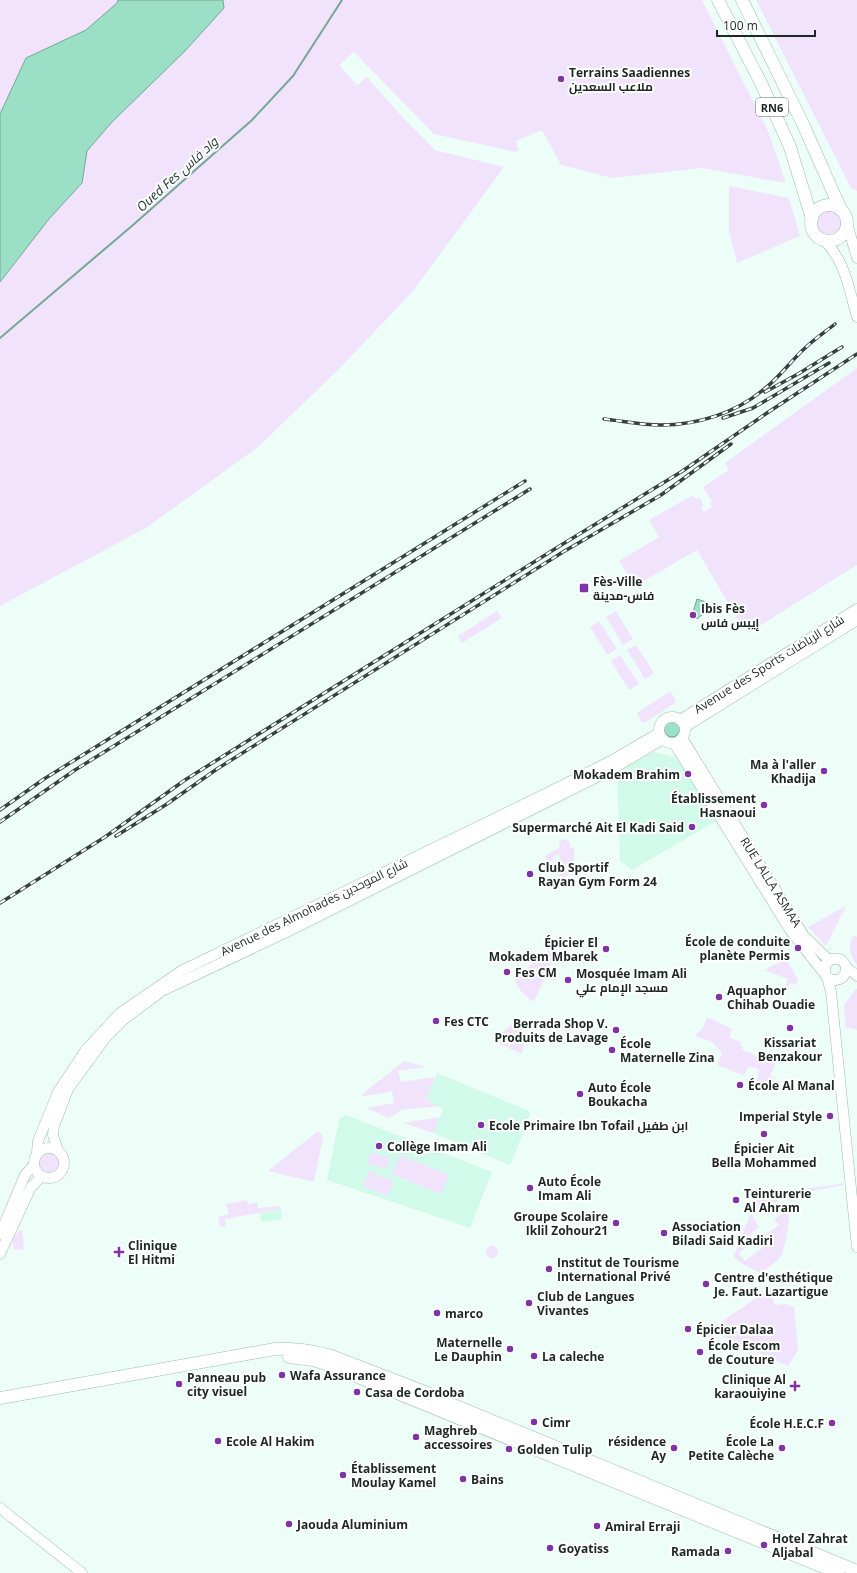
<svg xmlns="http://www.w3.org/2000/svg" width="857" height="1573" font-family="'Open Sans',Cairo,sans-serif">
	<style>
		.built { fill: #d2faea }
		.green { fill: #f2e3fc }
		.water { fill: #9adfc6; stroke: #74a895 }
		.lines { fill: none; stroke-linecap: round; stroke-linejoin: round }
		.stream { stroke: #74a895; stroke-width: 2 }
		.minor-casing { stroke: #9ebcb0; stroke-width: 11 }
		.major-casing { stroke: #9ebcb0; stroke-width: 13 }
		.minor { stroke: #fff; stroke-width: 10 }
		.major { stroke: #fff; stroke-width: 12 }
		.rail-casing { stroke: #36423e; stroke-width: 3.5 }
		.rail { stroke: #fff; stroke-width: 2; stroke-dasharray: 6; stroke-linecap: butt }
		.poi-dot { fill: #8033a4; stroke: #fff; stroke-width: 1.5 }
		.labels { text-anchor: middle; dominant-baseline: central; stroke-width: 4; stroke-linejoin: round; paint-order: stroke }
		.shield { fill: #fff; stroke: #616866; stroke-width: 1 }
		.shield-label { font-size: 11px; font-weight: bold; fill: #1d2824 }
		.poi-label { font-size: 12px; font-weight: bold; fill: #1d2824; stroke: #fff; text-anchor: start }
		.street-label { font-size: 12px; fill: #1d2824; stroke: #fff }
		.water-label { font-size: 13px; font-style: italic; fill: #16372c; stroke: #fff }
	</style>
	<rect width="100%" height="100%" fill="#ecfef7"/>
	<g class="built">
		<polygon points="653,752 676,757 718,820 632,870 620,861 617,771"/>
		<polygon points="437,1073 529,1111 530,1116 510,1165 433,1133 443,1109 426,1100"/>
		<polygon points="346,1115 492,1172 470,1228 327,1180 339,1120"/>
		<polygon points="281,1209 282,1219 261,1222 260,1213"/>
	</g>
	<g class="green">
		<polygon points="0,0 702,0 768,131 786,183 702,168 612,178 561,165 542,130 516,141 519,150 516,152 434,134 354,52 339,65 357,85 367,77 404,119 435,150 504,167 413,291 339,369 258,447 146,528 0,606"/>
		<polygon points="756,0 857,0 857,191 851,188"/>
		<polygon points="729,186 789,198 800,236 737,263 729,231"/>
		<circle cx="829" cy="222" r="13"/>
		<polygon points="857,368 857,565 748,633 735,615 697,550 635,586 619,561 659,537 649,520 693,495 696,499 699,497 704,506 701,508 704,512 712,507 710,503 712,502 703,487 729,470 725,463"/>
		<polygon points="497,611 502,618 462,643 458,636"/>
		<polygon points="616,611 633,639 623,645 606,617"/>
		<polygon points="599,621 617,649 607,655 590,627"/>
		<polygon points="636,645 654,673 645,679 627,650"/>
		<polygon points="620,655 639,684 629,690 611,661"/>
		<polygon points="669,692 671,692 676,701 675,703 646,722 642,723 637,713"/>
		<polygon points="564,839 570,842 570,848 574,848 574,872 563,878 558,874 565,869 558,854 553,857 553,860 547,862 545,856 560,847 559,841"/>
		<polygon points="846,906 826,946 808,927"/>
		<path d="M853 935 857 937V965C849 956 848 946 853 935Z"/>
		<polygon points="557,944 559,946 535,1000 531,1001 521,991 515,982 516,977"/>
		<polygon points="786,959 798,980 796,985 790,983 785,997 782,996 788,979 764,970"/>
		<polygon points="856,989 857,989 857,1030 846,1027 844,1005"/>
		<polygon points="707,1017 732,1029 729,1037 740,1042 743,1050 775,1064 770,1076 775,1078 771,1087 757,1082 759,1070 749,1066 744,1075 717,1065 722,1053 712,1042 695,1036 703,1028"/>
		<polygon points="512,1024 526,1036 522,1054 493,1041"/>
		<polygon points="404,1061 426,1067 398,1071 401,1082 435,1077 426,1100 438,1106 402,1110 389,1118 366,1108 394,1103 392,1091 365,1096 361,1095"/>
		<polygon points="440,1117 433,1133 404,1123 409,1122"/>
		<polygon points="318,1131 323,1137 314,1182 268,1171"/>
		<circle cx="48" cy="1163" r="11"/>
		<polygon points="371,1152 390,1158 386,1169 367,1163"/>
		<polygon points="400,1155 449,1175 441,1194 392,1174"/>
		<polygon points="369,1171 393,1181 388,1196 363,1186"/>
		<polygon points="843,1183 844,1185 796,1194 795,1199 791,1202 787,1195 755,1214 753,1212 760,1192 772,1195 776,1191 828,1186"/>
		<polygon points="247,1200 248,1204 257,1202 258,1208 280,1206 281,1209 225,1219 226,1227 220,1227 218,1217 229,1214 226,1204"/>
		<path d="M791 1207C788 1221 787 1248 779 1259 774 1264 767 1268 761 1273L742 1264 733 1256 740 1242 745 1248 739 1253 745 1261 765 1246 759 1239 779 1225 774 1219Z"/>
		<polygon points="751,1213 759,1227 750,1234 755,1241 748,1246 741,1237"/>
		<polygon points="22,1230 24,1249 14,1250 12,1239 19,1231"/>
		<circle cx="492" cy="1252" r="6"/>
		<polygon points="771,1288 774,1305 785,1304 794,1307 798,1350 788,1366 709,1330"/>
	</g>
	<g class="water">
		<polygon points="118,0 223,0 224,8 185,51 112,122 87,151 82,183 49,219 0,282 0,114 26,58 86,30 117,3"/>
		<polygon points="697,599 706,602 703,614 697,619 693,612"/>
		<circle cx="672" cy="729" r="8"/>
	</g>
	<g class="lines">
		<polyline class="stream" points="0,338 133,225 252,120 293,76 342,0"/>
		<defs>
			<g id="minor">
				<polyline points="847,223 857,258"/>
				<path d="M823 239C845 260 849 289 857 317"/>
				<circle cx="672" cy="730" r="13"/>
				<polyline points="680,720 857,609"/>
				<polyline points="685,727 857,620"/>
				<polyline points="682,738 804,936 829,960"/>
				<path d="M674 743 790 930 827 977C832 981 837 981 842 978 848 971 847 964 840 959H831L825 965V974"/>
				<polyline points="846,967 857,976"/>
				<polyline points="827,977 831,992 857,1247"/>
				<circle cx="49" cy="1163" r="15"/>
				<polyline points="58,1151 53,1135 54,1126 68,1089 106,1037 123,1020 162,991 291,930 609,771 663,739"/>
				<polyline points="37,1153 38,1141 58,1092 85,1051 120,1013 181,971 541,796 609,762 659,733"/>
				<polyline points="0,1234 25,1175 33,1166"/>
				<polyline points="0,1254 31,1187 41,1177"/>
				<polyline points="0,1508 82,1573"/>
			</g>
			<g id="major">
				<polyline points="718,0 761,83 790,147 812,219"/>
				<polyline points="742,0 803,124 841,210"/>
				<circle cx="829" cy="223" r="18"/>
				<polyline points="289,1357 313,1360 326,1364 838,1573"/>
				<path d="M0 1398 275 1349C295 1348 313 1351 332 1356L433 1395 444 1401 857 1571"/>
			</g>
		</defs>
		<use href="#minor" class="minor-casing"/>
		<use href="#major" class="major-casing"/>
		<use href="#minor" class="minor"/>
		<use href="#major" class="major"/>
		<defs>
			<g id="rail">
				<polyline points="765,392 798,374 842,347"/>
				<polyline points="723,418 753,408 829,363"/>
				<path d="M604 419C623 421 642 425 661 425 698 425 735 413 763 390 779 378 790 362 804 349 813 340 825 332 835 324"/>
				<polyline points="0,810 44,779 525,481"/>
				<polyline points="0,822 75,770 530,489"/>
				<polyline points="116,836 167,804 217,769 563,552 661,495 731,444"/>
				<polyline points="0,903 105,837 185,780 558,547 681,472 770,411 857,354"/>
			</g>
		</defs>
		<use href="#rail" class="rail-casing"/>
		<use href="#rail" class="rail"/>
	</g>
	<g class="poi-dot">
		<circle cx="561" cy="79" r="4"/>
		<rect x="579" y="583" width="10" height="10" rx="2"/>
		<circle cx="693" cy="615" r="4"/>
		<circle cx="824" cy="771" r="4"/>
		<circle cx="688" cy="774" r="4"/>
		<circle cx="764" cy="805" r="4"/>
		<circle cx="692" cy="827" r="4"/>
		<circle cx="530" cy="874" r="4"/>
		<circle cx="798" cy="948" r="4"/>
		<circle cx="606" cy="949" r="4"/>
		<circle cx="507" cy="972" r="4"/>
		<circle cx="568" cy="980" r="4"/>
		<circle cx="719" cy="997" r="4"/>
		<circle cx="436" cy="1021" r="4"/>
		<circle cx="790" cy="1028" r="4"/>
		<circle cx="616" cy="1030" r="4"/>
		<circle cx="612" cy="1050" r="4"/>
		<circle cx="740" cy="1085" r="4"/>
		<circle cx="580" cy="1094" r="4"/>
		<circle cx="830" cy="1116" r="4"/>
		<circle cx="481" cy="1125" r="4"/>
		<circle cx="764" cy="1134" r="4"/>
		<circle cx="379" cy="1146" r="4"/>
		<circle cx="530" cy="1188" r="4"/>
		<circle cx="736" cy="1200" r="4"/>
		<circle cx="616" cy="1223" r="4"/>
		<circle cx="664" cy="1233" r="4"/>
		<path d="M117 1246h4v4h4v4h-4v4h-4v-4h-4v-4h4z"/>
		<circle cx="549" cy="1269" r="4"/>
		<circle cx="706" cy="1284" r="4"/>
		<circle cx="529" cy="1303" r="4"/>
		<circle cx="437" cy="1313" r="4"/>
		<circle cx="688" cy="1329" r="4"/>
		<circle cx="510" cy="1349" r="4"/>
		<circle cx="700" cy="1352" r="4"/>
		<circle cx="534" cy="1356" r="4"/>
		<circle cx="282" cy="1375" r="4"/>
		<circle cx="179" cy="1384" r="4"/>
		<path d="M793 1380h4v4h4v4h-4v4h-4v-4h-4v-4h4z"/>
		<circle cx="357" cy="1392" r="4"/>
		<circle cx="534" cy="1422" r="4"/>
		<circle cx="832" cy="1423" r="4"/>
		<circle cx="416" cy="1437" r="4"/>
		<circle cx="218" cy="1441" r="4"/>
		<circle cx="674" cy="1448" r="4"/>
		<circle cx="782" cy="1448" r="4"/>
		<circle cx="509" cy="1449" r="4"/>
		<circle cx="343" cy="1475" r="4"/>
		<circle cx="463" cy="1479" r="4"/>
		<circle cx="289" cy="1524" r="4"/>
		<circle cx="597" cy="1526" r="4"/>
		<circle cx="764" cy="1545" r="4"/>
		<circle cx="550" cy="1548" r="4"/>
		<circle cx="728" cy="1551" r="4"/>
	</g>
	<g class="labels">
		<rect class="shield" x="756" y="98" width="32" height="18" rx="3"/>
		<g class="shield-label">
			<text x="772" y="107">RN6</text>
		</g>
		<g class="poi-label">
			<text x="569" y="72">Terrains Saadiennes<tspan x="569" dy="14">ملاعب السعدين</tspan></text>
			<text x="593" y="581">Fès-Ville<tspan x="593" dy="14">فاس-مدينة</tspan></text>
			<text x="701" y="608">Ibis Fès<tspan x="701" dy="14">إيبس فاس</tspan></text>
			<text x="816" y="764" text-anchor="end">Ma à l'aller<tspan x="816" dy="14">Khadija</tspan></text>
			<text x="680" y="774" text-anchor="end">Mokadem Brahim</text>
			<text x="756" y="798" text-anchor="end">Établissement<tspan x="756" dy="14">Hasnaoui</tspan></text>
			<text x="684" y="827" text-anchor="end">Supermarché Ait El Kadi Said</text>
			<text x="538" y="867">Club Sportif<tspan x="538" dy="14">Rayan Gym Form 24</tspan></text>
			<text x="790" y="941" text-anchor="end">École de conduite<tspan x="790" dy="14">planète Permis</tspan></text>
			<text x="598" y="942" text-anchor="end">Épicier El<tspan x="598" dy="14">Mokadem Mbarek</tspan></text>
			<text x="515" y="972">Fes CM</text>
			<text x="576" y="973">Mosquée Imam Ali<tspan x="576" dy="14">مسجد الإمام علي</tspan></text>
			<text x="727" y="990">Aquaphor<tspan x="727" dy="14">Chihab Ouadie</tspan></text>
			<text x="444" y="1021">Fes CTC</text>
			<text x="608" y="1023" text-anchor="end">Berrada Shop V.<tspan x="608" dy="14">Produits de Lavage</tspan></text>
			<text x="790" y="1042" text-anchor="middle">Kissariat<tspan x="790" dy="14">Benzakour</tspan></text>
			<text x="620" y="1043">École<tspan x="620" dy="14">Maternelle Zina</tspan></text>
			<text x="748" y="1085">École Al Manal</text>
			<text x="588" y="1087">Auto École<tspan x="588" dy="14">Boukacha</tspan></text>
			<text x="822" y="1116" text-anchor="end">Imperial Style</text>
			<text x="489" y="1125">Ecole Primaire Ibn Tofail ابن طفيل</text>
			<text x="387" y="1146">Collège Imam Ali</text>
			<text x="764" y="1148" text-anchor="middle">Épicier Ait<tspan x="764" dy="14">Bella Mohammed</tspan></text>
			<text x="538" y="1181">Auto École<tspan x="538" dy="14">Imam Ali</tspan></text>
			<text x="744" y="1193">Teinturerie<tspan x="744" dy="14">Al Ahram</tspan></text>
			<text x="608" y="1216" text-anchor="end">Groupe Scolaire<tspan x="608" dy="14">Iklil Zohour21</tspan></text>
			<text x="672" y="1226">Association<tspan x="672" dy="14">Biladi Said Kadiri</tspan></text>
			<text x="128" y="1245">Clinique<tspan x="128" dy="14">El Hitmi</tspan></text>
			<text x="557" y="1262">Institut de Tourisme<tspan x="557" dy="14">International Privé</tspan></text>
			<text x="714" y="1277">Centre d'esthétique<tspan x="714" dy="14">Je. Faut. Lazartigue</tspan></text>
			<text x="537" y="1296">Club de Langues<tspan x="537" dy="14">Vivantes</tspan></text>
			<text x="445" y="1313">marco</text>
			<text x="696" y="1329">Épicier Dalaa</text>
			<text x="502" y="1342" text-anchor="end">Maternelle<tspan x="502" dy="14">Le Dauphin</tspan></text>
			<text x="708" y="1345">École Escom<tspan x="708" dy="14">de Couture</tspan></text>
			<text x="542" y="1356">La caleche</text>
			<text x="290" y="1375">Wafa Assurance</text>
			<text x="187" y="1377">Panneau pub<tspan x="187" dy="14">city visuel</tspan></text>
			<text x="786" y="1379" text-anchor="end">Clinique Al<tspan x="786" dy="14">karaouiyine</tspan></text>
			<text x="365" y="1392">Casa de Cordoba</text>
			<text x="542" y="1422">Cimr</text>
			<text x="824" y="1423" text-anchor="end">École H.E.C.F</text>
			<text x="424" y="1430">Maghreb<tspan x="424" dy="14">accessoires</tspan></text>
			<text x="226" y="1441">Ecole Al Hakim</text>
			<text x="666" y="1441" text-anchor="end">résidence<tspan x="666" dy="14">Ay</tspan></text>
			<text x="774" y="1441" text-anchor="end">École La<tspan x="774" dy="14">Petite Calèche</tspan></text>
			<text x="517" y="1449">Golden Tulip</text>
			<text x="351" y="1468">Établissement<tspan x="351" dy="14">Moulay Kamel</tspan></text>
			<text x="471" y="1479">Bains</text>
			<text x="297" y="1524">Jaouda Aluminium</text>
			<text x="605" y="1526">Amiral Erraji</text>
			<text x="772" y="1538">Hotel Zahrat<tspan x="772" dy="14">Aljabal</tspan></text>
			<text x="558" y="1548">Goyatiss</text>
			<text x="720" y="1551" text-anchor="end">Ramada</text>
		</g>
		<g class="street-label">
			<text transform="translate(769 664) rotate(-32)">Avenue des Sports شارع الرياضات</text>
			<text transform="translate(771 882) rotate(58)">RUE LALLA ASMAA</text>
			<text transform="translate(314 907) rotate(-26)">Avenue des Almohades شارع الموحدين</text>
		</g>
		<g class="water-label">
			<text transform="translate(177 174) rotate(-42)">Oued Fes واد فاس</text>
		</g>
	</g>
	<path d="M717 30v6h98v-6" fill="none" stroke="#1d2824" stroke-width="2"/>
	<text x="723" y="30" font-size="12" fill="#1d2824" stroke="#ffffff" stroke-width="3" paint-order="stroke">100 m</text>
</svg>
